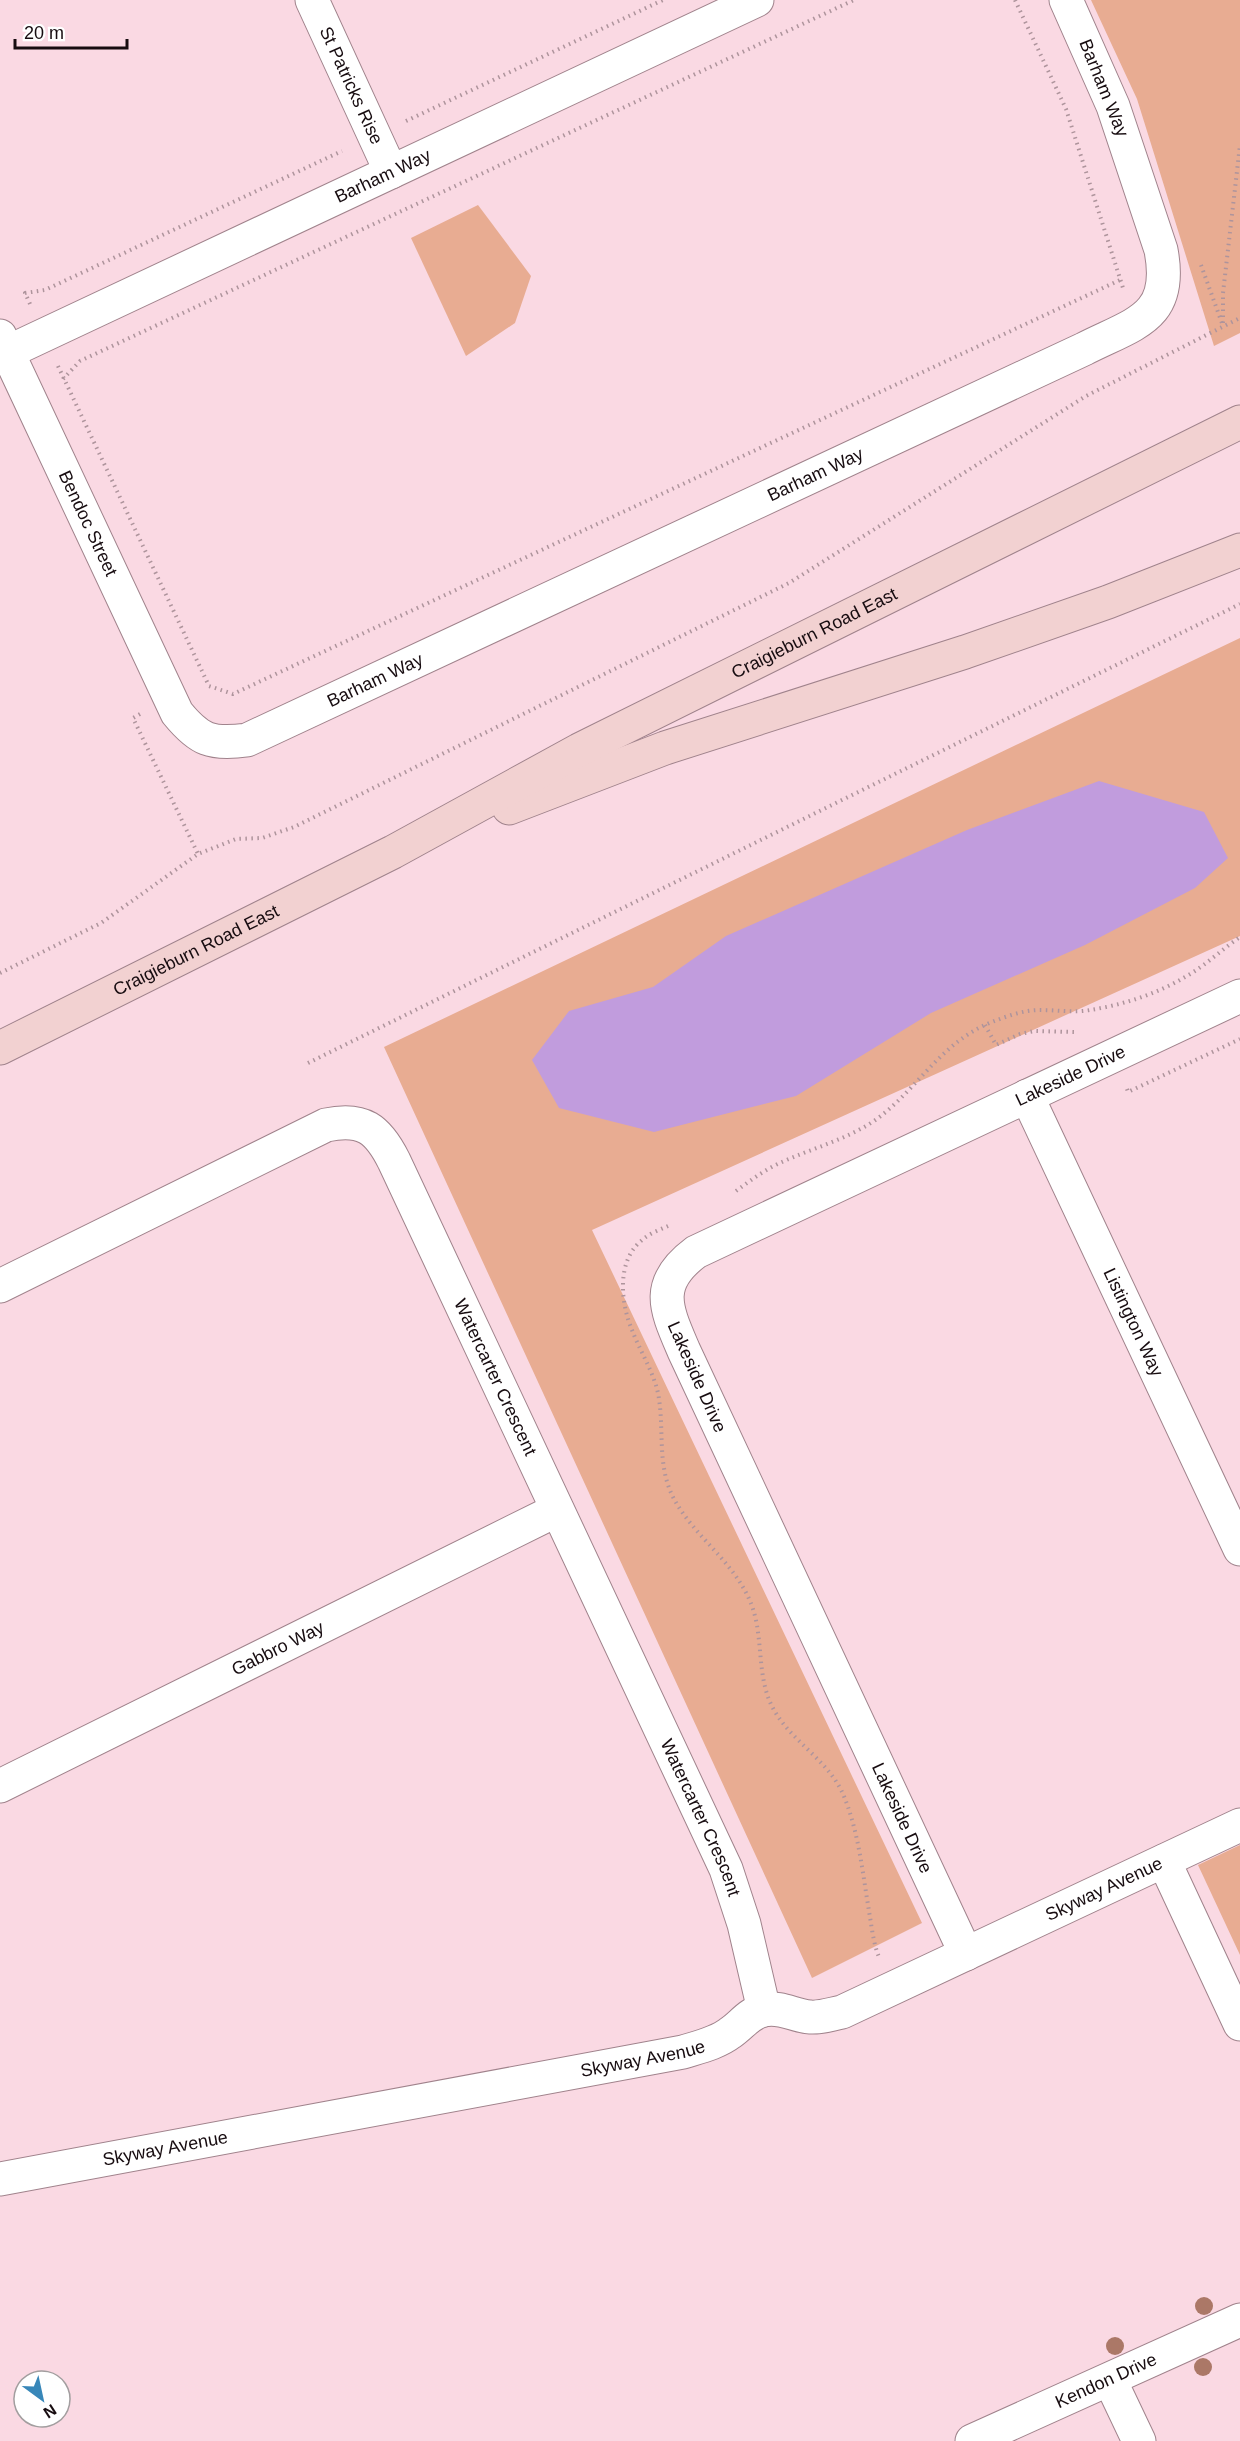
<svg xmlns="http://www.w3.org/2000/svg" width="1240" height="2441" font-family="Arial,sans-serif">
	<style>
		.green { fill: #e8ac92 }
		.water { fill: #c19cdd }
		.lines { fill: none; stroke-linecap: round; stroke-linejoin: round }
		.street-casing { stroke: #a0838c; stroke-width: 35 }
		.secondary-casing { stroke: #a0838c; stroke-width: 35 }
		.path { stroke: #ae949c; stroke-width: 4; stroke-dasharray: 1.5 4.5; stroke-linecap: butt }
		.street { stroke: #fff; stroke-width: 33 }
		.secondary { stroke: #f2d1d1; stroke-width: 33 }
		.tree { fill: #ab7867 }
		.labels { text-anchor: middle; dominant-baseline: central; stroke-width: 6; stroke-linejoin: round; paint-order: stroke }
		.street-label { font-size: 18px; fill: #170c10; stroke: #fff }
	</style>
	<rect width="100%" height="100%" fill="#fad9e3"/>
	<g class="green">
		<polygon points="1091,0 1240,0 1240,333 1214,346 1137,99"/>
		<polygon points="478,205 531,276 515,323 466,356 411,238"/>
		<polygon points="1240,638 1240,936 592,1230 922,1923 812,1978 384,1047"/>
		<polygon points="1240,1845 1240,1955 1198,1865"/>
	</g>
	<polygon class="water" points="1099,781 1204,812 1228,858 1195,888 1085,945 931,1013 796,1096 654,1132 559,1108 532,1060 569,1011 653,987 726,936 967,830"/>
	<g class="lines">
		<defs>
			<g id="street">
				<path id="s1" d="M312 0 391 172"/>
				<path id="s2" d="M0 336 177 713C199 740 211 745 247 740L1084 349C1135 323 1174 318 1161 250L1113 106 1066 0"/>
				<path id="s3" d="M8 352 757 0"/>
				<path id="s4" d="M1027 1096 1240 1549"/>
				<path id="s5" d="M0 1286 326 1125C363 1117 378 1129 394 1161L726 1869 744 1924 764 2010"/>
				<path id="s6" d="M0 1786 557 1510"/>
				<polyline points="1164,1861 1240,2024"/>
				<path id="s7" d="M966 1954 684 1351C666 1309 653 1284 696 1252L1240 996"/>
				<path id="s8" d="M0 2179 683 2052C699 2047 717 2043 730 2033 742 2025 749 2013 764 2010 781 2006 794 2016 810 2017 821 2018 831 2014 842 2012L1240 1825"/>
				<polyline points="1110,2380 1139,2441"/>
				<path id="s9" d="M972 2441 1240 2320"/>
			</g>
			<g id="secondary">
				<polyline points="509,808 665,748 965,652 1108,602 1240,550"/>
				<path id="s10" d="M0 1048 393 852 579 750 1240 422"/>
			</g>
		</defs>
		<use href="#street" class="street-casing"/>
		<use href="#secondary" class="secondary-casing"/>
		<g class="path">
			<polyline points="1015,0 1066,109 1123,288"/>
			<polyline points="406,121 663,0"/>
			<polyline points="1201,265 1223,326"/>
			<polyline points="30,304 25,293 45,290 342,151"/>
			<polyline points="1223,323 1223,293 1240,145"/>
			<polyline points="58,366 209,686 233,694 1120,280"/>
			<polyline points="63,379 80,361 854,0"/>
			<polyline points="140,714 133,718 198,854"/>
			<polyline points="0,973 101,923 198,854 236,839 262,838 294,827 789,583 1086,396 1240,318"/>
			<polyline points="985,1025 996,1045 1020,1034 1034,1031 1075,1032"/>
			<polyline points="308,1063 1240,604"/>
			<polyline points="1127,1089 1128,1092 1240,1039"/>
			<path d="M736 1191C751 1180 766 1169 782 1162 813 1148 845 1140 874 1121 917 1091 939 1043 992 1022 1007 1016 1024 1010 1040 1010 1057 1010 1074 1013 1090 1010 1122 1005 1157 994 1185 977 1205 966 1221 950 1240 937"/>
			<path d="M668 1226C659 1230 648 1234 641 1241 616 1262 621 1304 632 1330 640 1351 653 1371 658 1393 665 1429 656 1465 674 1499 694 1536 733 1561 750 1601 765 1636 755 1677 774 1710 792 1742 828 1760 843 1794 859 1831 863 1877 870 1917 872 1930 874 1945 879 1957"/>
		</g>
		<use href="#street" class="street"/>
		<use href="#secondary" class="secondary"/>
	</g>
	<g class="tree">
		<circle cx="1204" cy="2306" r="9"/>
		<circle cx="1115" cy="2346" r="9"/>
		<circle cx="1203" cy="2367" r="9"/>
	</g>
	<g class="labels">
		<g class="street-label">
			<text stroke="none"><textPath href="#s1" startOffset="94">St Patricks Rise</textPath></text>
			<text transform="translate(1104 88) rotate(68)">Barham Way</text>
			<text stroke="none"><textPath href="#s3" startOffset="414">Barham Way</textPath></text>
			<text stroke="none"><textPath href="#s2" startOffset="1124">Barham Way</textPath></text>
			<text stroke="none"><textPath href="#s2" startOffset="207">Bendoc Street</textPath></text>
			<text stroke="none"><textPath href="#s10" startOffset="914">Craigieburn Road East</textPath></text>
			<text stroke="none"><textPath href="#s2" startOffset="638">Barham Way</textPath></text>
			<text stroke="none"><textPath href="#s10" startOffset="219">Craigieburn Road East</textPath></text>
			<text stroke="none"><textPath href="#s7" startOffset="1192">Lakeside Drive</textPath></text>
			<text stroke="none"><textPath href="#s4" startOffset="250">Listington Way</textPath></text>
			<text stroke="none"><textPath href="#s5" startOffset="688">Watercarter Crescent</textPath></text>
			<text transform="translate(697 1377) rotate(66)">Lakeside Drive</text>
			<text stroke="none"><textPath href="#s6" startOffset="310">Gabbro Way</textPath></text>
			<text stroke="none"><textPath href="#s5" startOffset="1174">Watercarter Crescent</textPath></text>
			<text transform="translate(902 1818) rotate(65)">Lakeside Drive</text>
			<text stroke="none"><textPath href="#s8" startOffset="1156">Skyway Avenue</textPath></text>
			<text stroke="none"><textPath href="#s8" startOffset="654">Skyway Avenue</textPath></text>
			<text stroke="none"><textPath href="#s8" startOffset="168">Skyway Avenue</textPath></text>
			<text stroke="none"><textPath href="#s9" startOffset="147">Kendon Drive</textPath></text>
		</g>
	</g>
	<g transform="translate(42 2399) rotate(147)"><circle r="28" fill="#ffffff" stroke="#a29e9f" stroke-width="1.5"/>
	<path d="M0-4.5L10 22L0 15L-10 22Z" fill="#3887b9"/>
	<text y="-9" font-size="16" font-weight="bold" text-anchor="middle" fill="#170c10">N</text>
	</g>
	<path d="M15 39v9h112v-9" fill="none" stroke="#170c10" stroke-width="3"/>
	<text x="24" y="39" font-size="18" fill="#170c10" stroke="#ffffff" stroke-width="4.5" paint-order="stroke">20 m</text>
</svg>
